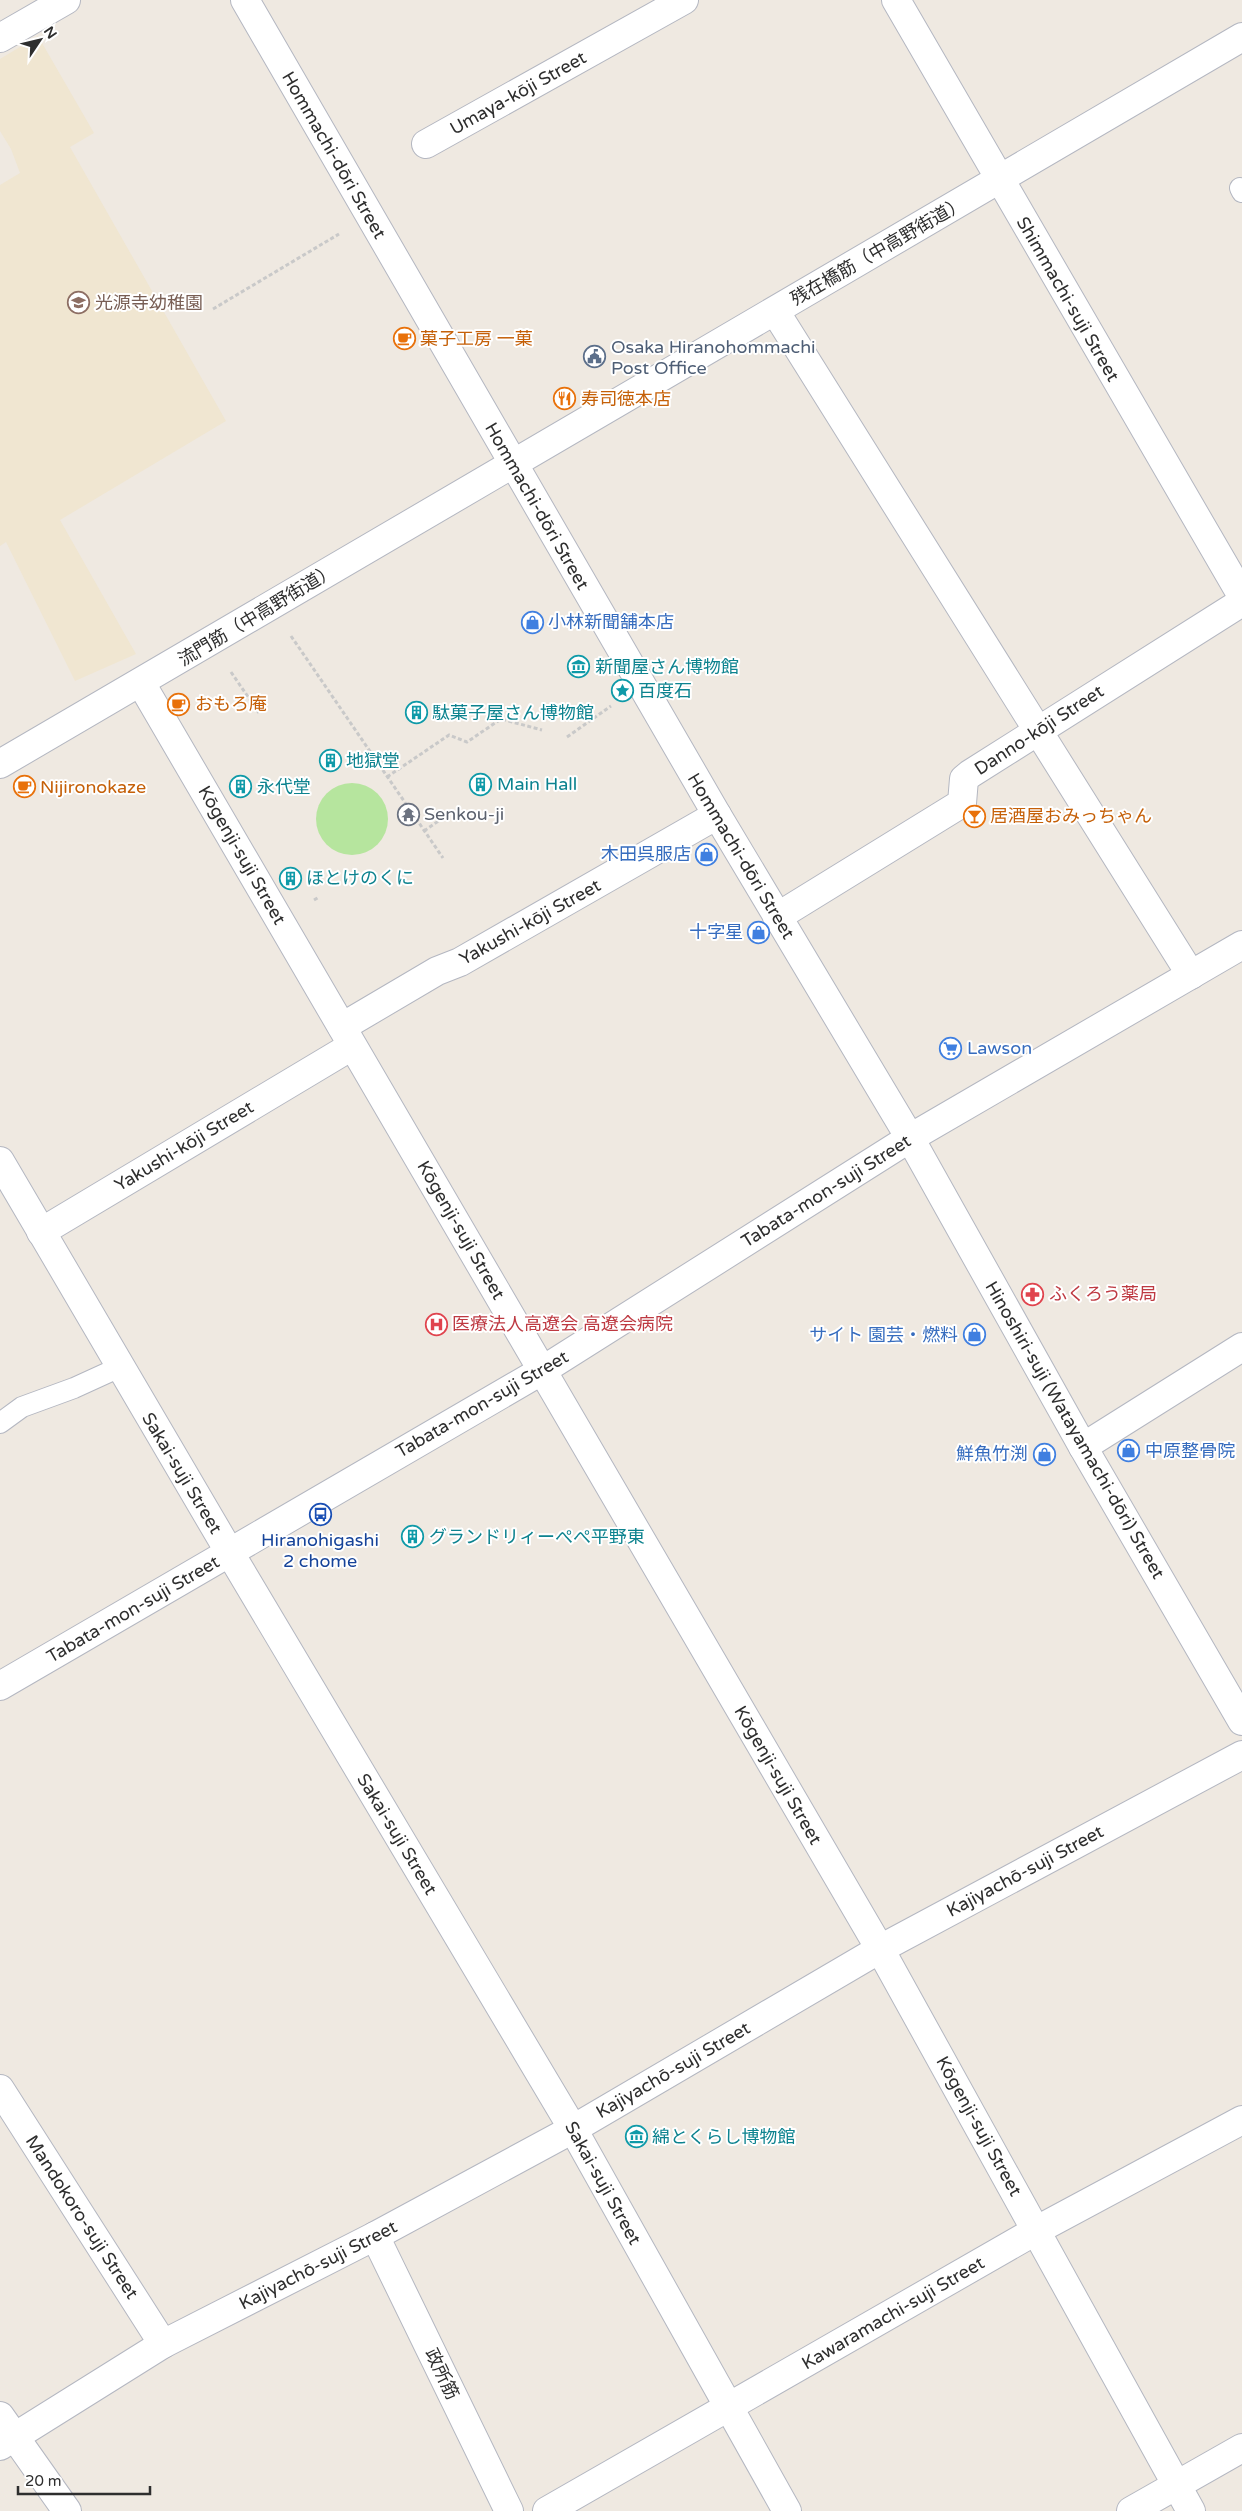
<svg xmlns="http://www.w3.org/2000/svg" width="1242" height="2511" font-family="'Varela Round','Noto Sans JP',sans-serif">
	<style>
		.education { fill: #f0e6d1 }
		.green { fill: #b6e59e }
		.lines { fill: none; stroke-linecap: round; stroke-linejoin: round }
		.service-casing { stroke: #b4b7c1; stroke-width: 22 }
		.pedestrian-casing { stroke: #b4b7c1; stroke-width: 30 }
		.minor-casing { stroke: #b4b7c1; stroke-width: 30 }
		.tertiary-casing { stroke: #b4b7c1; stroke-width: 30 }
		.path { stroke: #c9c9c9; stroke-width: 3; stroke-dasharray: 4 2.5; stroke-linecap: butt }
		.service { stroke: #fff; stroke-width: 20 }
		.pedestrian { stroke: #fff; stroke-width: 28 }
		.minor { stroke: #fff; stroke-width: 28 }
		.tertiary { stroke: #fff; stroke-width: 28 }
		.labels { text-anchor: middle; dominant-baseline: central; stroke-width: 4; stroke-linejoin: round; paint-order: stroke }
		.street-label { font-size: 18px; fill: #2e2e2e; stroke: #fff }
		.education-label { font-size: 18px; fill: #785e54; stroke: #fff; text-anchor: start }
		.food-label { font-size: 18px; fill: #c56008; stroke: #fff; text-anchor: start }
		.service-label { font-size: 18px; fill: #4e5e75; stroke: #fff; text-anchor: start }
		.shop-label { font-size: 18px; fill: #366cbe; stroke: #fff; text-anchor: end }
		.culture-label { font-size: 18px; fill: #0d838f; stroke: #fff; text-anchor: start }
		.worship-label { font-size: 18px; fill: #5b616d; stroke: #fff; text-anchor: start }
		.health-label { font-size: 18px; fill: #be3a42; stroke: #fff; text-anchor: start }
		.transit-label { font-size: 18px; fill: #164399; stroke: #fff }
	</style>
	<rect width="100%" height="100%" fill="#efe9e1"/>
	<polygon class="education" points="38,36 94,133 70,147 226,421 60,520 136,654 75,681 6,542 0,546 0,185 20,173 11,149 0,131 0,59"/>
	<circle class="green" cx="352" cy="819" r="36"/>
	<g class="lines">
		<defs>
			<g id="service">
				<polyline points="1240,188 1242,192"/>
				<polyline points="0,1423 22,1407 74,1388 120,1367"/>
			</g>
			<polyline id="pedestrian" points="245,0 717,815 910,1138"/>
			<g id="minor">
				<polyline points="896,0 1242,596"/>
				<polyline points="0,38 66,0"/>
				<polyline points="426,144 684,0"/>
				<polyline points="775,311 1191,975"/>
				<polyline points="141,683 880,1949 1191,2511"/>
				<polyline points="0,764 1242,37"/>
				<polyline points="777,917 962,803 964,779 970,774 1242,602"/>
				<polyline points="342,1027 437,971 460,962 717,815"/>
				<polyline points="910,1138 1083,1447 1242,1721"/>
				<polyline points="0,1161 230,1553 573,2129 787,2511"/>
				<polyline points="41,1232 352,1046"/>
				<polyline points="1083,1447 1242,1347"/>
				<polyline points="0,2089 163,2344"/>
				<polyline points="375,2236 509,2511"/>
				<polyline points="0,2416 67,2511"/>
				<polyline points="0,2446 163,2344 375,2236 573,2129 880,1949 1242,1755"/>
				<polyline points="547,2511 1037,2230 1242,2120"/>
				<polyline points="1131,2511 1242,2448"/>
			</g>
			<polyline id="tertiary" points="0,1686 543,1370 910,1138 1242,945"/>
		</defs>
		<use href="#service" class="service-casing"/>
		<use href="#pedestrian" class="pedestrian-casing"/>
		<use href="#minor" class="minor-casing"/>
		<use href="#tertiary" class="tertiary-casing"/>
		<g class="path">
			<polyline points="213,309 339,234"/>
			<polyline points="291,636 443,858"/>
			<polyline points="231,672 259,713"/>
			<polyline points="567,737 611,706"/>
			<polyline points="387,777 449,735 467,742 501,719 542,730"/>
			<polyline points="424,831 440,820"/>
			<polyline points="314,900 319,897"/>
		</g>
		<use href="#service" class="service"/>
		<use href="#pedestrian" class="pedestrian"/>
		<use href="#minor" class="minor"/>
		<use href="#tertiary" class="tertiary"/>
	</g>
	<defs>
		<symbol id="school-ring" viewBox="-11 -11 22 22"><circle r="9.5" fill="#fff" stroke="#8d6e63" stroke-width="1.5"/><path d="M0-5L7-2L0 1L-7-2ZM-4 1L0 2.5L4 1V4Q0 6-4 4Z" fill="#8d6e63"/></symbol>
		<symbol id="cafe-ring" viewBox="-11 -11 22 22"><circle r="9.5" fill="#fff" stroke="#e8710a" stroke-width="1.5"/><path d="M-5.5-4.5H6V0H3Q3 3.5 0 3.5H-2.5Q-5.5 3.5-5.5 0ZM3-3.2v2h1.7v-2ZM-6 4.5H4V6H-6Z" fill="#e8710a"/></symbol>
		<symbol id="civic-ring" viewBox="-11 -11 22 22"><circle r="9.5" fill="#fff" stroke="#5c6f8a" stroke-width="1.5"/><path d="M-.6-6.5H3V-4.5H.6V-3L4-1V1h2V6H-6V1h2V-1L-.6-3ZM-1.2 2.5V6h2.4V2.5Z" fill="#5c6f8a"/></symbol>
		<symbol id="restaurant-ring" viewBox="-11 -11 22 22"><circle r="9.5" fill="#fff" stroke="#e8710a" stroke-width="1.5"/><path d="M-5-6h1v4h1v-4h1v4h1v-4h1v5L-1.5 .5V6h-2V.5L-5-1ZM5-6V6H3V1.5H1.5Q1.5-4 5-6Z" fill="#e8710a"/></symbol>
		<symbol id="shop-ring" viewBox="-11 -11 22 22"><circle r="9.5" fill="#fff" stroke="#3f7fe0" stroke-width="1.5"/><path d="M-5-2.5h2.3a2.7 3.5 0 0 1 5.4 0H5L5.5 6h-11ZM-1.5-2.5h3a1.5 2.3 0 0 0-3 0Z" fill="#3f7fe0"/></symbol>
		<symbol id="museum-ring" viewBox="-11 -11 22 22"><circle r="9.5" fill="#fff" stroke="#0f9aa8" stroke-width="1.5"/><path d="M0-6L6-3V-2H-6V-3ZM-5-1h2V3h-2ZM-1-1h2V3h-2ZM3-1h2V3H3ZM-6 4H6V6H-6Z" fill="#0f9aa8"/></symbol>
		<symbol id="sight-ring" viewBox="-11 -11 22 22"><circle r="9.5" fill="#fff" stroke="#0f9aa8" stroke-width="1.5"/><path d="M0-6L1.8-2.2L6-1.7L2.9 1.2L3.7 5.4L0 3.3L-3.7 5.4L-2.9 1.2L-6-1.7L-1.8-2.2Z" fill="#0f9aa8"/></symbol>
		<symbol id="building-ring" viewBox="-11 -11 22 22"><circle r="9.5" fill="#fff" stroke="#0f9aa8" stroke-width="1.5"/><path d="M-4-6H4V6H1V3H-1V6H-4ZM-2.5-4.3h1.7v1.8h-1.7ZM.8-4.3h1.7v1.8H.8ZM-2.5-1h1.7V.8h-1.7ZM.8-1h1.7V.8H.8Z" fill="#0f9aa8"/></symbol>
		<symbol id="temple-ring" viewBox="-11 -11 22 22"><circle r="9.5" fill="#fff" stroke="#6b7280" stroke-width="1.5"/><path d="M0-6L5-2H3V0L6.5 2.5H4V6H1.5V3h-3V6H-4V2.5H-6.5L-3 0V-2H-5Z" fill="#6b7280"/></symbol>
		<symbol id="bar-ring" viewBox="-11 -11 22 22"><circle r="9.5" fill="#fff" stroke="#e8710a" stroke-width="1.5"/><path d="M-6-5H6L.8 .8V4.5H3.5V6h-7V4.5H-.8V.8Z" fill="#e8710a"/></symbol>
		<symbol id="supermarket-ring" viewBox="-11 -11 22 22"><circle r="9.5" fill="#fff" stroke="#3f7fe0" stroke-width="1.5"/><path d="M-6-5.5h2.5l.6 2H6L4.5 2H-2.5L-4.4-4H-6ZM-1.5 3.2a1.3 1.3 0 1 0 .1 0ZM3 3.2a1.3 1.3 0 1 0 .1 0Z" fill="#3f7fe0"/></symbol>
		<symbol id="pharmacy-ring" viewBox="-11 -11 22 22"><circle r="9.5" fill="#fff" stroke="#e0444e" stroke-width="1.5"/><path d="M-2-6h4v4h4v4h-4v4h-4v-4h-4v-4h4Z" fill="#e0444e"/></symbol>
		<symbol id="hospital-ring" viewBox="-11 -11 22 22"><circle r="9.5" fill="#fff" stroke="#e0444e" stroke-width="1.5"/><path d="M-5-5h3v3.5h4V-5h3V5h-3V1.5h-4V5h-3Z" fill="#e0444e"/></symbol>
		<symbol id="bus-ring" viewBox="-11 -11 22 22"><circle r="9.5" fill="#fff" stroke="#1a4fb4" stroke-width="1.5"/><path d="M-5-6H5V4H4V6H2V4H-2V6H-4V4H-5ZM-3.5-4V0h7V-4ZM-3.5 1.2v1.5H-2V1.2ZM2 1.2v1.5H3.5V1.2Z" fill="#1a4fb4"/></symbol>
	</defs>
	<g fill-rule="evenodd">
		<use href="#school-ring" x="66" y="290" width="25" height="25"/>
		<use href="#cafe-ring" x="392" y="326" width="25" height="25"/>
		<use href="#civic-ring" x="582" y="344" width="25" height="25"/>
		<use href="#restaurant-ring" x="552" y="386" width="25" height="25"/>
		<use href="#shop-ring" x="520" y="610" width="25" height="25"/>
		<use href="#museum-ring" x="566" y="654" width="25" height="25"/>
		<use href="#sight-ring" x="610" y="678" width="25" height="25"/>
		<use href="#cafe-ring" x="166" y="692" width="25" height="25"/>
		<use href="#building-ring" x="404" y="700" width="25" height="25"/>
		<use href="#building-ring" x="318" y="748" width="25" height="25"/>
		<use href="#building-ring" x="468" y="772" width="25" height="25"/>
		<use href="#cafe-ring" x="12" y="774" width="25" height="25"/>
		<use href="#building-ring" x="228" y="774" width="25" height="25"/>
		<use href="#temple-ring" x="396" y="802" width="25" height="25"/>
		<use href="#bar-ring" x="962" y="804" width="25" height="25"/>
		<use href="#shop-ring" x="694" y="842" width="25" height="25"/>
		<use href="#building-ring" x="278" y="866" width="25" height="25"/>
		<use href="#shop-ring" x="746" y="920" width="25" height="25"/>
		<use href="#supermarket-ring" x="938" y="1036" width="25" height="25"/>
		<use href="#pharmacy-ring" x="1020" y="1282" width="25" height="25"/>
		<use href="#hospital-ring" x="424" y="1312" width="25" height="25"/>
		<use href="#shop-ring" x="962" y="1322" width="25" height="25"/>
		<use href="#shop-ring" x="1116" y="1438" width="25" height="25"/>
		<use href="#shop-ring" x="1032" y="1442" width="25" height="25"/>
		<use href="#bus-ring" x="308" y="1502" width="25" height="25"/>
		<use href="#building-ring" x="400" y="1524" width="25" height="25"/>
		<use href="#museum-ring" x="624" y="2124" width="25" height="25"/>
	</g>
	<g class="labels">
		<g class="street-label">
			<text transform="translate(518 93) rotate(-29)">Umaya-kōji Street</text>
			<text transform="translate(334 155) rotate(60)">Hommachi-dōri Street</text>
			<text transform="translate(878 251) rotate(-30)">残在橋筋（中高野街道）</text>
			<text transform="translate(1068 299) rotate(60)">Shimmachi-suji Street</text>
			<text transform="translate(537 506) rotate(60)">Hommachi-dōri Street</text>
			<text transform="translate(257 615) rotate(-31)">流門筋（中高野街道）</text>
			<text transform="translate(1039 730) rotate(-33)">Danno-kōji Street</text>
			<text transform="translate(242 855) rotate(60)">Kōgenji-suji Street</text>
			<text transform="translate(741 856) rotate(59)">Hommachi-dōri Street</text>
			<text transform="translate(530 922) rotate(-29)">Yakushi-kōji Street</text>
			<text transform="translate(184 1146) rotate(-31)">Yakushi-kōji Street</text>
			<text transform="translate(826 1191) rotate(-32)">Tabata-mon-suji Street</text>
			<text transform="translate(461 1230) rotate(60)">Kōgenji-suji Street</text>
			<text transform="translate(482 1404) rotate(-30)">Tabata-mon-suji Street</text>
			<text transform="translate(1075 1430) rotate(60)">Hinoshiri-suji (Watayamachi-dōri) Street</text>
			<text transform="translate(182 1473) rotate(59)">Sakai-suji Street</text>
			<text transform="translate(133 1609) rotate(-30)">Tabata-mon-suji Street</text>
			<text transform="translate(778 1775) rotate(60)">Kōgenji-suji Street</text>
			<text transform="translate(397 1834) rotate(59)">Sakai-suji Street</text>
			<text transform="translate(1025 1871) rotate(-28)">Kajiyachō-suji Street</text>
			<text transform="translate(673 2070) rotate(-30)">Kajiyachō-suji Street</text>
			<text transform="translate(979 2126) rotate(61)">Kōgenji-suji Street</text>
			<text transform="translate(603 2183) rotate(61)">Sakai-suji Street</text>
			<text transform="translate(82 2217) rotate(57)">Mandokoro-suji Street</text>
			<text transform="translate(318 2265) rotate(-27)">Kajiyachō-suji Street</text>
			<text transform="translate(893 2313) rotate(-30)">Kawaramachi-suji Street</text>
			<text transform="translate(442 2374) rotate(64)">政所筋</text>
		</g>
		<g class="education-label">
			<text x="95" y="303">光源寺幼稚園</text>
		</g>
		<g class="food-label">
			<text x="420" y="339">菓子工房 一菓</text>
			<text x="581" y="399">寿司徳本店</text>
			<text x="195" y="704">おもろ庵</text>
			<text x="40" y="787">Nijironokaze</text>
			<text x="990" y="816">居酒屋おみっちゃん</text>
		</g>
		<g class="service-label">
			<text x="611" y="347">Osaka Hiranohommachi<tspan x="611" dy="21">Post Office</tspan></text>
		</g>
		<g class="shop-label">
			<text x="548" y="622" text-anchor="start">小林新聞舗本店</text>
			<text x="691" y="854">木田呉服店</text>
			<text x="743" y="932">十字星</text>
			<text x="967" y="1048" text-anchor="start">Lawson</text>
			<text x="958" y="1335">サイト 園芸・燃料</text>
			<text x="1145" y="1451" text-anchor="start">中原整骨院</text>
			<text x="1028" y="1454">鮮魚竹渕</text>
		</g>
		<g class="culture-label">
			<text x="595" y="667">新聞屋さん博物館</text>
			<text x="638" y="691">百度石</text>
			<text x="432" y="713">駄菓子屋さん博物館</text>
			<text x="346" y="761">地獄堂</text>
			<text x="497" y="784">Main Hall</text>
			<text x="257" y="787">永代堂</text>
			<text x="306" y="878">ほとけのくに</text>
			<text x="429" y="1537">グランドリィーぺぺ平野東</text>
			<text x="652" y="2137">綿とくらし博物館</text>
		</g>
		<g class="worship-label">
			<text x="424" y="814">Senkou-ji</text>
		</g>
		<g class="health-label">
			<text x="1049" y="1294">ふくろう薬局</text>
			<text x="452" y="1324">医療法人高遼会 高遼会病院</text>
		</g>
		<g class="transit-label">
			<text x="320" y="1540">Hiranohigashi<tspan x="320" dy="21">2 chome</tspan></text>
		</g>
	</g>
	<g transform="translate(40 40) rotate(55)" stroke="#ffffff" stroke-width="4" paint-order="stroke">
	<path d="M0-4L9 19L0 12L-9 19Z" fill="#2e2e2e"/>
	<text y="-8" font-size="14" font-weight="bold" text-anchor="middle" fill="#2e2e2e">N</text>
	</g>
	<path d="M18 2486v8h132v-8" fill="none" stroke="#2e2e2e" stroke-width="2.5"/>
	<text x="25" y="2486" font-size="15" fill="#2e2e2e" stroke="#ffffff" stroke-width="4" paint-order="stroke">20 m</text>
</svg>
